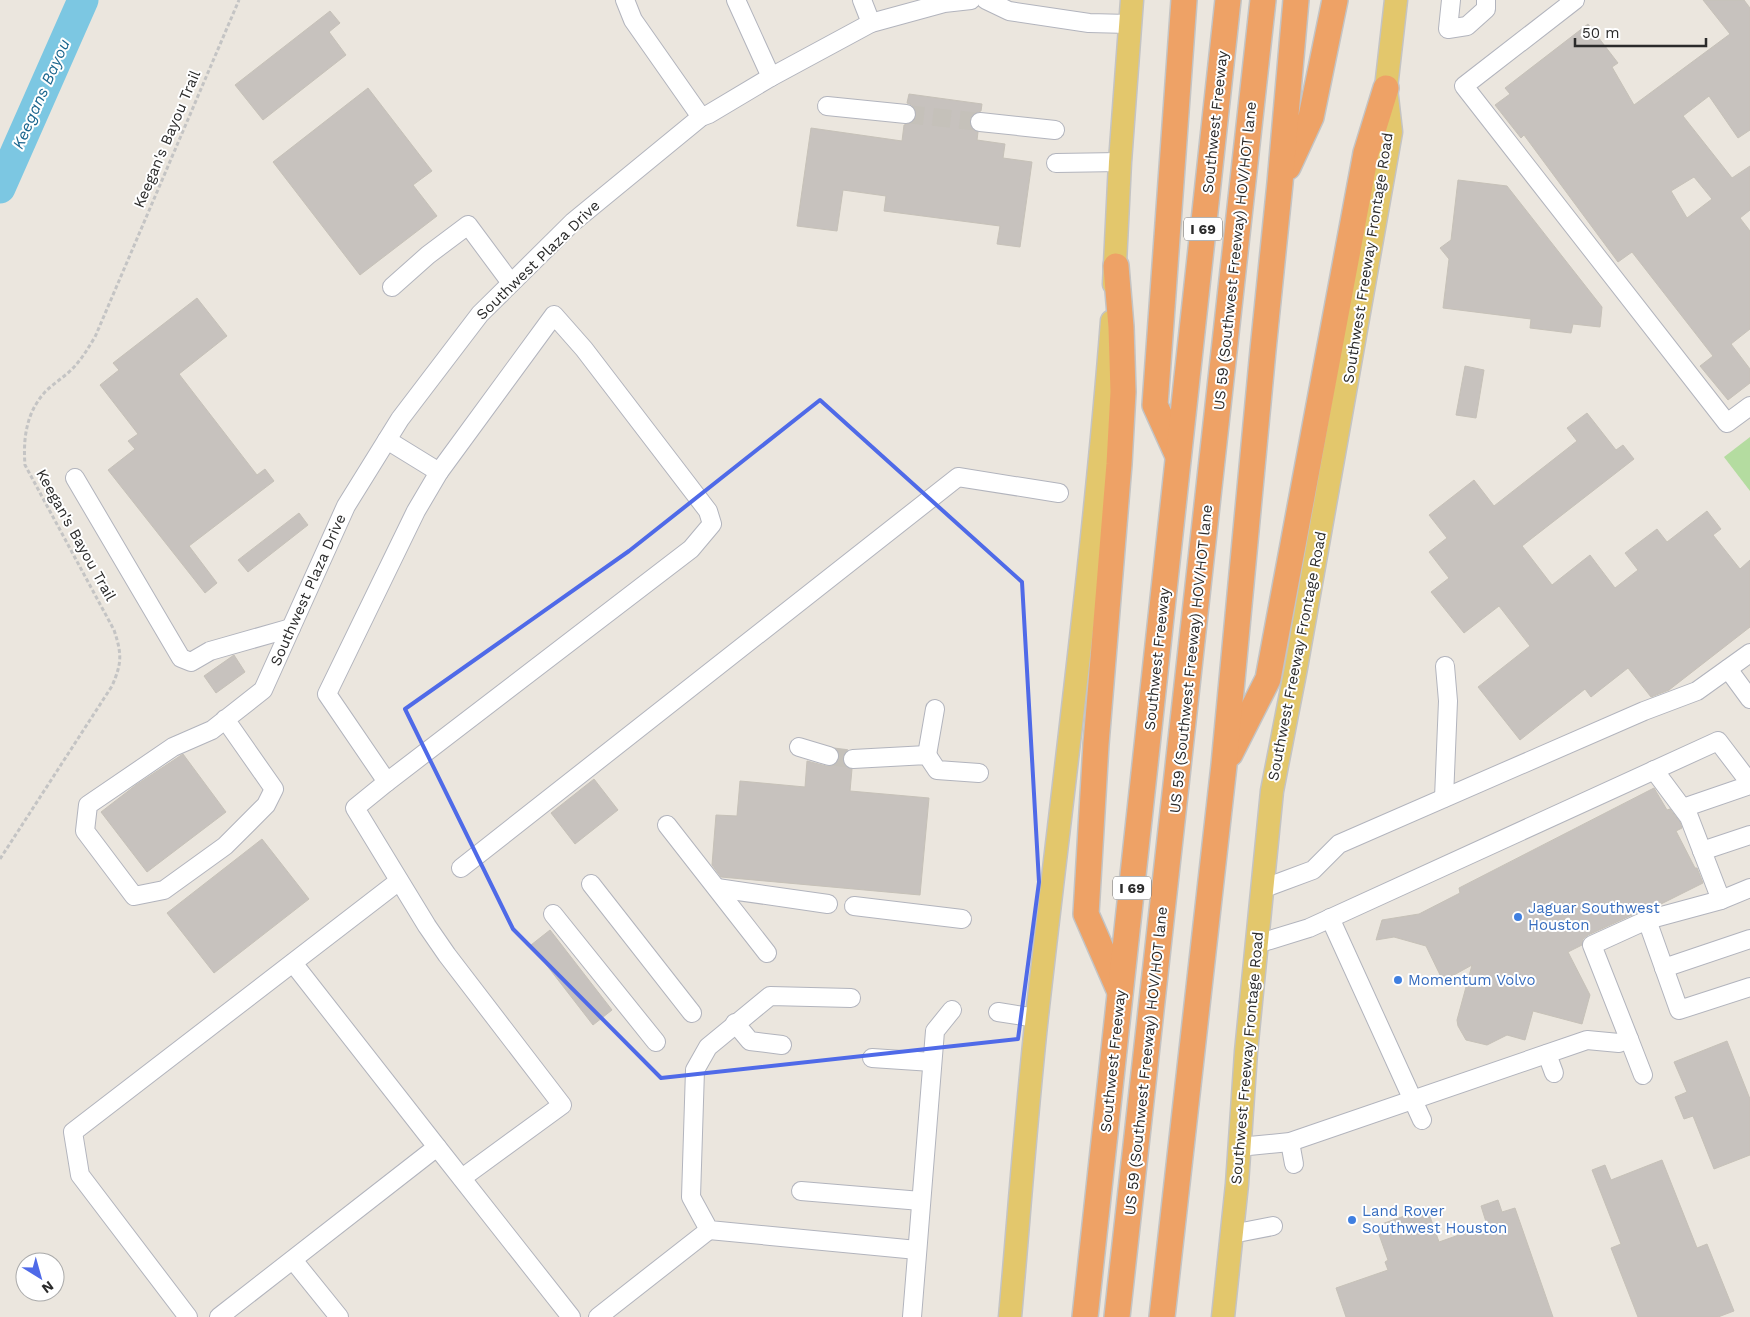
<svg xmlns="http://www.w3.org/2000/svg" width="1750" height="1317" font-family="'Work Sans',sans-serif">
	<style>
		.green { fill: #b4dca0 }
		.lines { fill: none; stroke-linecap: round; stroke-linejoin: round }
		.river { stroke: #7cc7e2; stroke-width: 31 }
		.building { fill: #c7c2be; stroke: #c6c1b8; fill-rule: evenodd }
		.minor-tunnel { stroke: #c5c1ba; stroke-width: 18; stroke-dasharray: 18 9; stroke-linecap: butt }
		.minor-casing { stroke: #b2b4bd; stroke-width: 20 }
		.major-casing { stroke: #c4c4c4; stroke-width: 25 }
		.highway-casing { stroke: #c4c4c4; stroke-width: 28 }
		.path { stroke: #c4c4c4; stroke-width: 3; stroke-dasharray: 4 2.5; stroke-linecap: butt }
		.minor { stroke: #fff; stroke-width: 18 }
		.major { stroke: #e3c76c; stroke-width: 22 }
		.highway { stroke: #eea266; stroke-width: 25 }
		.marked { fill: none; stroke: #4f6ae8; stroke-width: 4; stroke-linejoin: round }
		.shop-dot { fill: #3f7fe0; stroke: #fff; stroke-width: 2 }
		.labels { text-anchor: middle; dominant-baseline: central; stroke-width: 4; stroke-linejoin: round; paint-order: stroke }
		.shield { fill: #fff; stroke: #6b6b6b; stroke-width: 1 }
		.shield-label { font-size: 14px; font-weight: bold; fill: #2b2b2b }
		.street-label { font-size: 15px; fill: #2b2b2b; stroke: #fff }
		.shop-label { font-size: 15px; fill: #366cbe; stroke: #fff; text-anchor: start }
		.water-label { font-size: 16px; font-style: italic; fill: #1b668e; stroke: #fff }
	</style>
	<rect width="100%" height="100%" fill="#ebe6de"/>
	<polygon class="green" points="1750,437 1750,491 1724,457"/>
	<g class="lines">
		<polyline class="river" points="0,188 83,0"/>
	</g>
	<g class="building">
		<path d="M1703 0H1744L1750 8V130L1738 138 1709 96 1683 116 1732 178 1750 166V210L1740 218 1750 231V329L1731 344 1750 369V383L1728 400 1700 366 1713 356 1632 252 1618 262 1524 135 1521 138 1495 105 1510 94 1505 88 1588 24 1618 63 1612 67 1634 105 1730 34ZM1694 177 1712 199 1687 218 1671 191Z"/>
		<polygon points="330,11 340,23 329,32 346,55 263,120 235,85"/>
		<polygon points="368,88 432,171 413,185 437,216 360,275 273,162"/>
		<polygon points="909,94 982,104 981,111 975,113 970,120 971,127 978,132 977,140 1005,144 1003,158 1032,162 1020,247 997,244 1000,226 884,211 886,196 843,190 837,231 797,226 811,128 902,141 904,125 911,123 916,116 915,109 912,105 907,103"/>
		<polygon points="1458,180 1507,186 1602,307 1600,327 1573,324 1571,333 1530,328 1531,319 1443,308 1449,259 1440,248 1451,240"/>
		<polygon points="197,298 227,336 179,374 257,475 265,469 274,481 189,546 217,583 205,593 108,470 135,449 128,441 138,434 100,385 119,370 113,363"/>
		<polygon points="1465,366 1484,370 1476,418 1456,415"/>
		<polygon points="1587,413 1616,450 1623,445 1634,459 1522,546 1552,585 1590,555 1615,588 1638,570 1625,553 1657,529 1667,542 1707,511 1721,529 1713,535 1740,569 1750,560 1750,627 1669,690 1651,697 1628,668 1591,697 1585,689 1520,740 1478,687 1530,646 1499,606 1464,633 1431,592 1449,578 1429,552 1447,538 1429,515 1474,480 1494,506 1577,441 1567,428"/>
		<polygon points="299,513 308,525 248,572 238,560"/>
		<polygon points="234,655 245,672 216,693 204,676"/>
		<polygon points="837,749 847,750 843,755 842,760 844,765 852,769 850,791 929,798 920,895 721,877 712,865 716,815 737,816 740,781 805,787 807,761 826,766 832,766 839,760 839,754"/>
		<polygon points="183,754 226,812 147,872 101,812 136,785"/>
		<polygon points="594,779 618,810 575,844 551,813"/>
		<polygon points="1654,788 1667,810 1670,809 1680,822 1682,828 1676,831 1695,868 1697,868 1703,883 1657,906 1643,910 1588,935 1583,939 1582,945 1568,952 1590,995 1582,1024 1533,1011 1525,1040 1507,1035 1487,1045 1466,1040 1458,1026 1457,1020 1472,965 1443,981 1426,946 1394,937 1376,940 1382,920 1419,914 1460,893 1459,888"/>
		<polygon points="262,839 309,899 214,973 167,913"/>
		<polygon points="550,930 612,1010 593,1025 531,945"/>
		<polygon points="1727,1041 1750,1099 1750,1155 1714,1169 1693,1116 1684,1119 1675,1097 1687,1092 1674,1062"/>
		<polygon points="1662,1160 1697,1248 1707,1244 1734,1311 1718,1317 1638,1317 1611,1248 1621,1244 1592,1170 1605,1165 1611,1180"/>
		<polygon points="1498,1200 1502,1212 1515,1208 1553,1317 1346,1317 1336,1288 1388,1270 1385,1262 1388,1260 1376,1226 1427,1208 1439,1242 1487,1225 1481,1206"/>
	</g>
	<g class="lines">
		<g class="minor-tunnel">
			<polyline points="906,114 980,122"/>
			<polyline points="829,756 853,759"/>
		</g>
		<defs>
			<g id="minor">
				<polyline points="625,0 633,20 701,117"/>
				<polyline points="736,0 771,77"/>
				<polyline points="862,0 871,23"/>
				<polyline points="986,0 1009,11 1089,23 1129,24"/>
				<polyline points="1451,0 1448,29 1467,26 1486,9 1486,0"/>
				<polyline points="1575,0 1464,86 1727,423 1750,406"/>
				<polyline points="827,106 906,114"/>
				<polyline points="980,122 1055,130"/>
				<polyline points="1056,163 1120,162"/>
				<polyline points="392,287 428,255 468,225 511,283"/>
				<polyline points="387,440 439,472 416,511 327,694 387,782 355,808 427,926 447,955 562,1105 462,1178"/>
				<polyline points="75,478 181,658 191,662 210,651 291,628"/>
				<polyline points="1728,669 1750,699"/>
				<polyline points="225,719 274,789 266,805 225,846 164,890 134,896 85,831 88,805 173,747 212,730 263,690 346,506 400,419 480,314 573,222 701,117 709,114 771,77 871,23 944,3 971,0"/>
				<polyline points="799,747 829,756"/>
				<polyline points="927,755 935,709"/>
				<polyline points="853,759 927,755 937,770 979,773"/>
				<polyline points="387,782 691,549 712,524 708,511 584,349 554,315 439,472"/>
				<polyline points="1444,798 1448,701 1445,666"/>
				<polyline points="1683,808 1750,785"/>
				<polyline points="667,825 767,953"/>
				<polyline points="1702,851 1750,835"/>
				<polyline points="461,868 958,477 1059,493"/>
				<polyline points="591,884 692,1013"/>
				<polyline points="717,888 828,904"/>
				<polyline points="1262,889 1313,870 1339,844 1644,711 1697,691 1750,653"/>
				<polyline points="1721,900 1750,888"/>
				<polyline points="854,906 962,919"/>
				<polyline points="553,914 656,1042"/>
				<polyline points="1330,918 1422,1120"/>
				<polyline points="1647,920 1721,900 1689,817 1654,770"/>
				<polyline points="1257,944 1309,928 1718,741 1750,783"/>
				<polyline points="293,963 437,1147"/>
				<polyline points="1664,968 1750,939"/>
				<polyline points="851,998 770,996 708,1047 695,1070 691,1197 709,1230 917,1250"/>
				<polyline points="998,1012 1037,1018"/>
				<polyline points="735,1023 750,1041 782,1045"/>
				<polyline points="1629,1039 1592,945 1647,920 1679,1010 1750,987"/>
				<polyline points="1547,1054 1554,1073"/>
				<polyline points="872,1058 932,1062"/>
				<polyline points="1290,1142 1294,1164"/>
				<polyline points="1239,1147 1290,1142 1587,1040 1619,1043 1629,1039 1643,1075"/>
				<polyline points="801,1191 921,1201"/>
				<polyline points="1232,1234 1273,1226"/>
				<polyline points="293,1260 339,1317"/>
				<polyline points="188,1317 80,1175 73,1132 399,881"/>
				<polyline points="219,1317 437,1147 571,1317"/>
				<polyline points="598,1317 709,1230"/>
				<polyline points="912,1317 935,1031 952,1010"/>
			</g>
			<g id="major">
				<polyline points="1114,284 1120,162 1132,0"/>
				<path d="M1010 1317C1019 1217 1026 1116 1037 1016 1063 785 1094 553 1112 321"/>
				<polyline points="1223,1317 1237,1184 1246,1052 1272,791 1296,668 1391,132 1386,88 1396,0"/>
			</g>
			<g id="highway">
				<polyline points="1288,167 1311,117 1335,0"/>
				<polyline points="1116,266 1121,327 1123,392 1119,464 1096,744 1086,914 1120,992"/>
				<polyline points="1178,456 1155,405 1184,0"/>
				<polyline points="1230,754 1268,679 1366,153 1386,88"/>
				<polyline points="1085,1317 1228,0"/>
				<polyline points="1117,1317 1263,0"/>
				<polyline points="1162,1317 1224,765 1263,350 1280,183 1296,0"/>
			</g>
		</defs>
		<use href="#minor" class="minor-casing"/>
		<use href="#major" class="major-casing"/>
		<use href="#highway" class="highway-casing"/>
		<path class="path" d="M0 859 112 686C122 663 122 654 114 630L25 465C23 439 26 413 45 392 52 385 61 379 69 372 80 362 87 350 95 337L239 0"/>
		<use href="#minor" class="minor"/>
		<use href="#major" class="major"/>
		<use href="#highway" class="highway"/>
	</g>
	<path class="marked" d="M820 400 1022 582 1039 882 1018 1039 661 1078 513 929 405 709 629 551Z"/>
	<g class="shop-dot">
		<circle cx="1518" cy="917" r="5"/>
		<circle cx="1398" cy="980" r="5"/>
		<circle cx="1352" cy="1220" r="5"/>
	</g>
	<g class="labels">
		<g class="shield">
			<rect x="1184" y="217.5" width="38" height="23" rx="4"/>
			<rect x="1113" y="876.5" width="38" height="23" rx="4"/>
		</g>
		<g class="shield-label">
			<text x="1203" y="229">I 69</text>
			<text x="1132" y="888">I 69</text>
		</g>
		<g class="street-label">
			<text transform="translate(1215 122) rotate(-84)">Southwest Freeway</text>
			<text transform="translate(167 139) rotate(-67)">Keegan's Bayou Trail</text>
			<text transform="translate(1235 256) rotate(-84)">US 59 (Southwest Freeway) HOV/HOT lane</text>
			<text transform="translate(1368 258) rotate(-81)">Southwest Freeway Frontage Road</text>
			<text transform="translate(538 260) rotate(-44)">Southwest Plaza Drive</text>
			<text transform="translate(76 535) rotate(61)">Keegan's Bayou Trail</text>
			<text transform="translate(308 590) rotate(-66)">Southwest Plaza Drive</text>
			<text transform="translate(1297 656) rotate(-79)">Southwest Freeway Frontage Road</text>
			<text transform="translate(1157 659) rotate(-84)">Southwest Freeway</text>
			<text transform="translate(1191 659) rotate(-84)">US 59 (Southwest Freeway) HOV/HOT lane</text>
			<text transform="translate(1247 1058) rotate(-85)">Southwest Freeway Frontage Road</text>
			<text transform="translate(1113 1061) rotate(-84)">Southwest Freeway</text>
			<text transform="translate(1146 1061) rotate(-84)">US 59 (Southwest Freeway) HOV/HOT lane</text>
		</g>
		<g class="shop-label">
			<text x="1528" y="908">Jaguar Southwest<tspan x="1528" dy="17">Houston</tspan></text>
			<text x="1408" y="980">Momentum Volvo</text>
			<text x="1362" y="1211">Land Rover<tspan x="1362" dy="17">Southwest Houston</tspan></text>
		</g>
		<g class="water-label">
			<text transform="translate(41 94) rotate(-66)">Keegans Bayou</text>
		</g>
	</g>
	<g transform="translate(40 1277) rotate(143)"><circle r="24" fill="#ffffff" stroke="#aaaaaa"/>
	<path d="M0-4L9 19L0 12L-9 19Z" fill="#4f6ae8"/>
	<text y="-8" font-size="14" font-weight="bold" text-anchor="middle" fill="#2b2b2b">N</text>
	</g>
	<path d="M1575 38v8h131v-8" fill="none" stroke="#2b2b2b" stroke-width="2.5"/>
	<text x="1582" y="38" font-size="15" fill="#2b2b2b" stroke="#ffffff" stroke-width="4" paint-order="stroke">50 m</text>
</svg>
